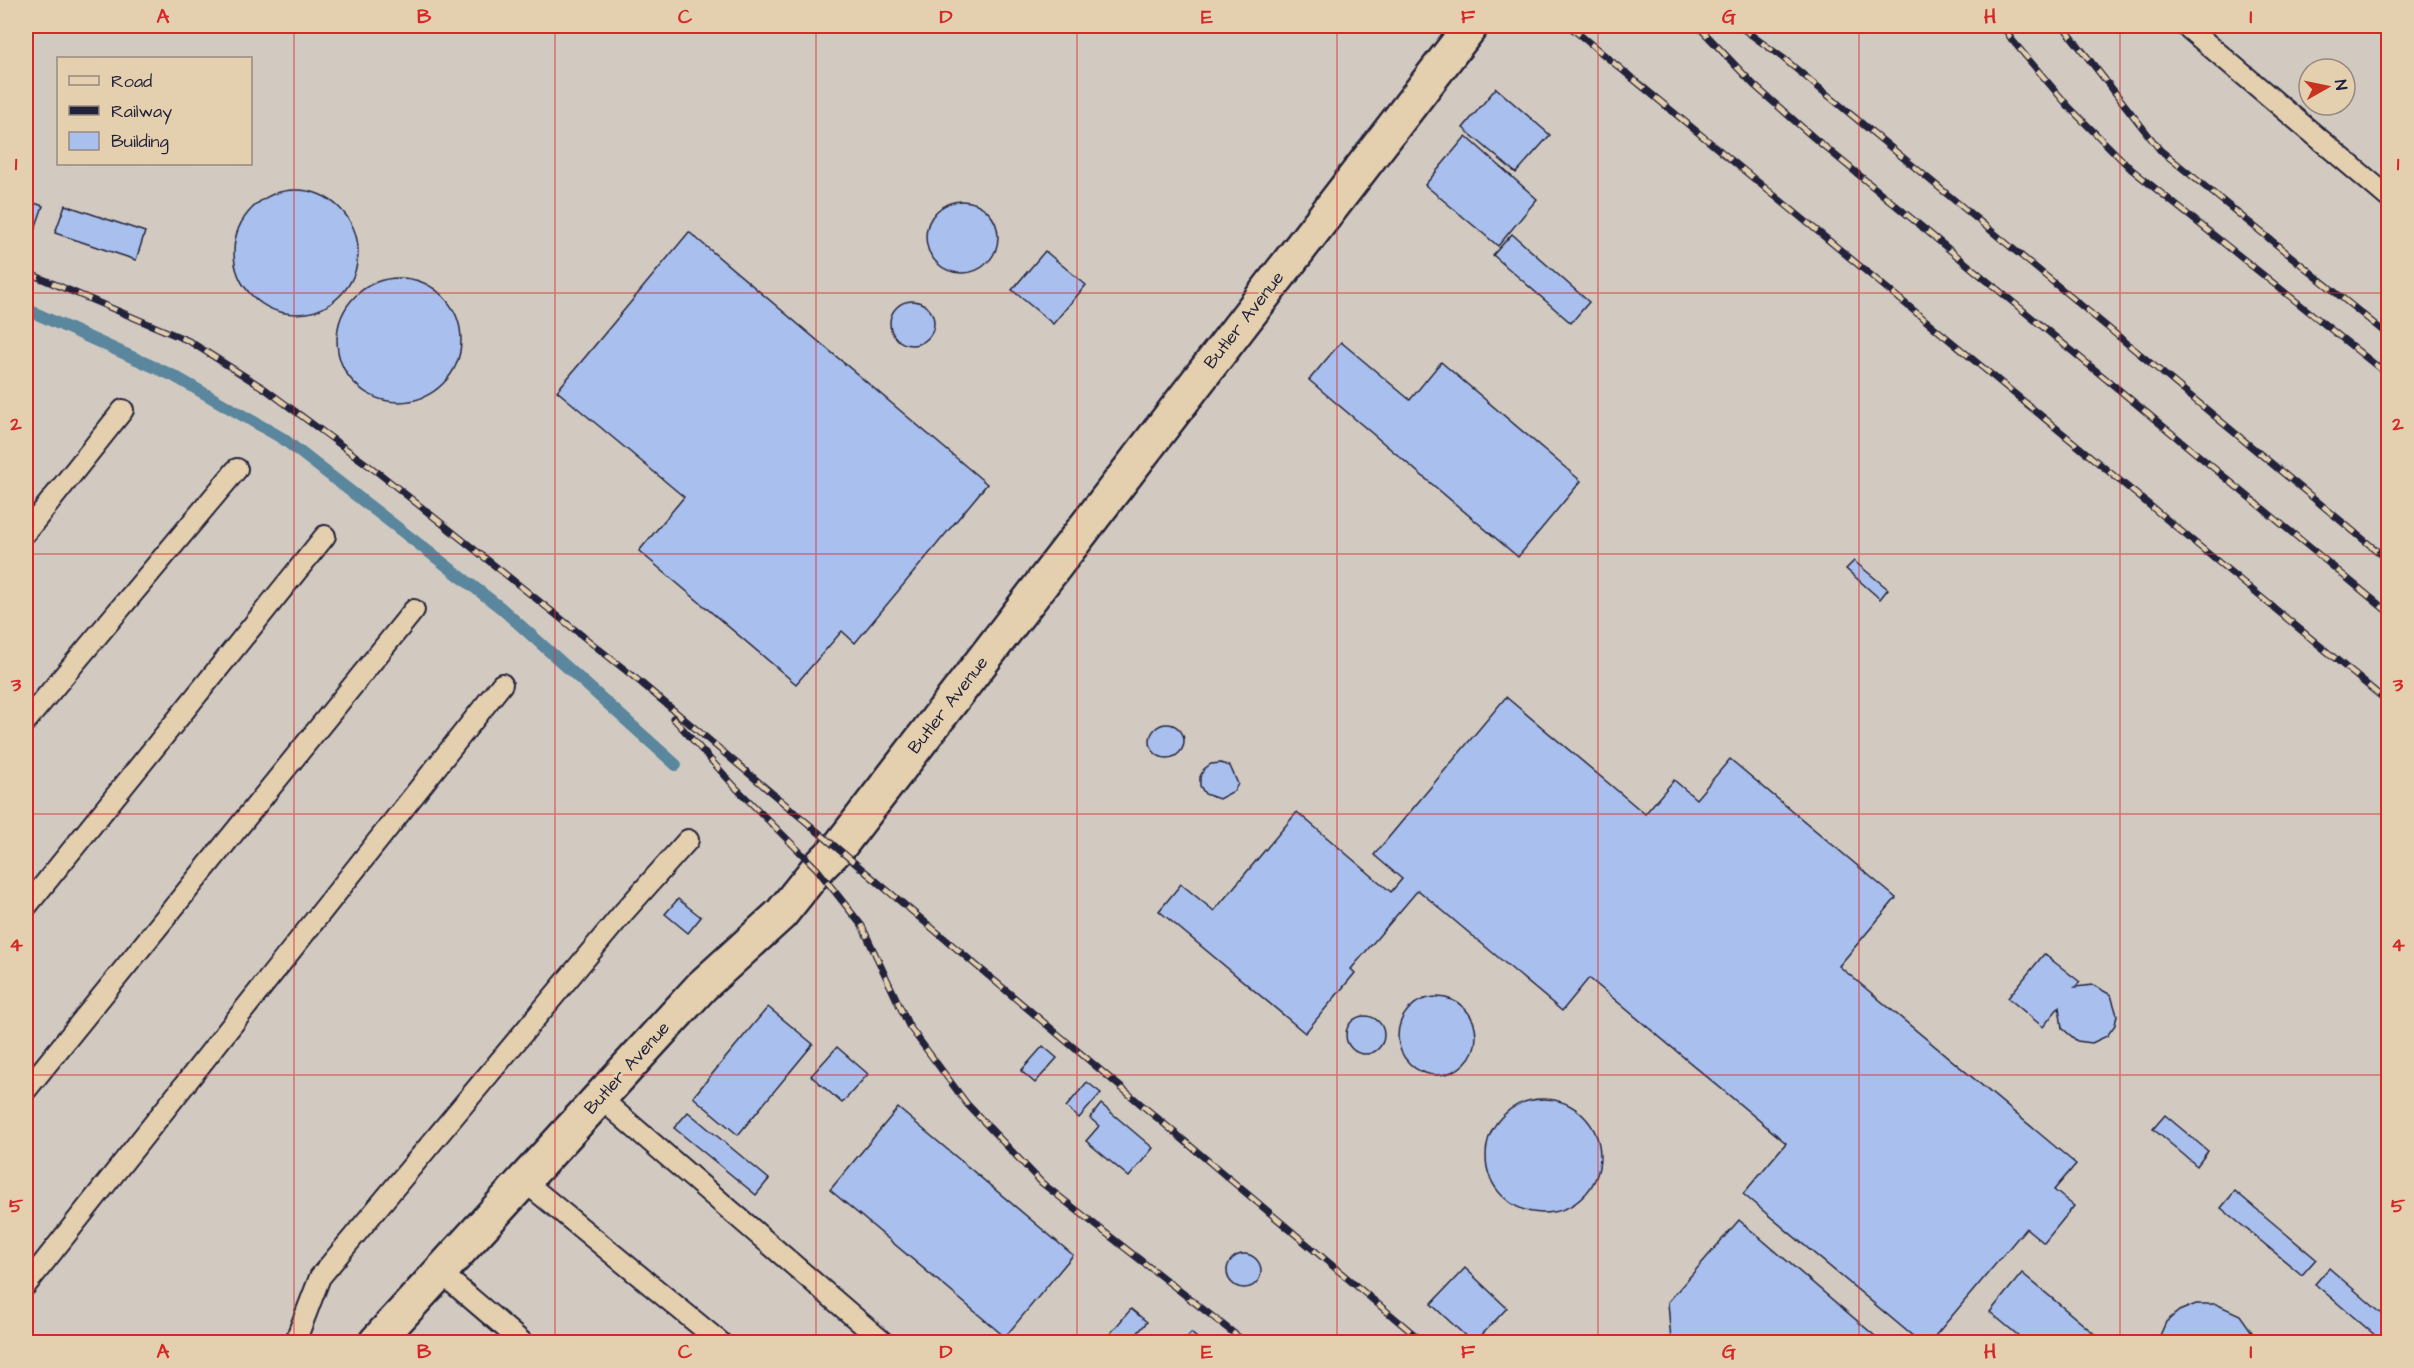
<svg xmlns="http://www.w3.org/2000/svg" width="2414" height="1368" font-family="'Architects Daughter',sans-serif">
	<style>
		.built { fill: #d2cac1; fill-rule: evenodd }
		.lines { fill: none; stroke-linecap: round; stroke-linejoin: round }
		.stream { stroke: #5a869e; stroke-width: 12 }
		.building { fill: #a9c0ee; stroke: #22223b; stroke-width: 1.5 }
		.service-casing { stroke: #22223b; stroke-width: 24 }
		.minor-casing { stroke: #22223b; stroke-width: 38 }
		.service { stroke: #e4cfae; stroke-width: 20 }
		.minor { stroke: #e4cfae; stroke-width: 33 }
		.rail-casing { stroke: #22223b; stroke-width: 7 }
		.rail { stroke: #e4cfae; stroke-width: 4.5; stroke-dasharray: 14; stroke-linecap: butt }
		.grid { fill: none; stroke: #d62828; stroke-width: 1.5; stroke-opacity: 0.55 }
		.labels { text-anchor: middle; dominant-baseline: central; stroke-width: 5; stroke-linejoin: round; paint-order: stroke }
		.street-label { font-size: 18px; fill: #22223b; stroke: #e4cfae }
		.neatline { fill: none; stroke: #d62828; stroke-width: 2 }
		.grid-label { font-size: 20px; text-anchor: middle; font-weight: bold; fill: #d62828 }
	</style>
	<rect width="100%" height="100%" fill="#e4cfae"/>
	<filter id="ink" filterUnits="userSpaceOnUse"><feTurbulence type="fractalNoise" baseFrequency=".0167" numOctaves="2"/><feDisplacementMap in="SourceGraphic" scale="12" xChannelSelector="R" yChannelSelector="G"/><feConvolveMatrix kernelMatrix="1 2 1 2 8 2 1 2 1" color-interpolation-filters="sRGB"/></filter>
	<g filter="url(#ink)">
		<path class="built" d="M26 26H2388V1342H26ZM58 58H250V164H58ZM2309 69H2345V105H2309Z"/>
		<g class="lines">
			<polyline class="stream" points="26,309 174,376 282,438 501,608 676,765"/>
		</g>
		<g class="building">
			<polygon points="1496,88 1550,135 1516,173 1463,128"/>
			<polygon points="1466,136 1537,199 1498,246 1425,185"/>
			<circle cx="296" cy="252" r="62"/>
			<polygon points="26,200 43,206 35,229 26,225"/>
			<circle cx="962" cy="237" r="36"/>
			<polygon points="65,205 145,232 136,260 55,233"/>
			<polygon points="689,232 987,484 855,643 842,631 796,684 639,551 684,497 557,391"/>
			<polygon points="1512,234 1589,302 1571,323 1493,255"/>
			<polygon points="1045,251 1086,285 1053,324 1012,290"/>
			<circle cx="399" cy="340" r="62"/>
			<circle cx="912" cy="323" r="22"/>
			<polygon points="1341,342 1410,400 1441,362 1581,481 1518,557 1309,380"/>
			<polygon points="1854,561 1888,589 1880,599 1846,569"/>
			<polygon points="1506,697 1645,814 1674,780 1696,799 1730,759 1896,898 1839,966 2076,1164 2054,1190 2074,1206 2044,1243 2026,1228 1930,1342 1920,1342 1743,1194 1786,1143 1589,978 1562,1011 1418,890 1351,969 1355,973 1305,1033 1159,911 1181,884 1214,911 1297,812 1391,892 1402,879 1374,855"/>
			<circle cx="1167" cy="741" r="17"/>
			<polygon points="1221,763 1230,766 1238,784 1234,791 1219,799 1205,794 1200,786 1200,777 1204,769 1211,764"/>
			<polygon points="678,899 701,917 688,933 665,914"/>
			<polygon points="2044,954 2080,982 2075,987 2093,985 2111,995 2117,1015 2115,1025 2107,1036 2092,1043 2077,1041 2062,1028 2059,1007 2043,1027 2008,998"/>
			<circle cx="1437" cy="1036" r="39"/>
			<polygon points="768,1007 813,1044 738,1135 693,1097"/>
			<circle cx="1365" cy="1035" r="19"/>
			<polygon points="1043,1046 1057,1058 1035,1083 1021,1071"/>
			<polygon points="837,1047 868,1074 842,1103 811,1076"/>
			<polygon points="1087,1082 1101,1093 1079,1118 1066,1107"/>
			<circle cx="1543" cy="1156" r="57"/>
			<polygon points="1101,1104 1153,1148 1129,1177 1086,1141 1099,1126 1090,1118"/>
			<polygon points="898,1108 1073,1255 1005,1337 830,1190"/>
			<polygon points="688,1112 769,1179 756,1195 674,1128"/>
			<polygon points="2165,1115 2208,1151 2197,1166 2153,1129"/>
			<polygon points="2235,1191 2316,1259 2302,1275 2221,1208"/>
			<polygon points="1739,1220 1882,1342 1671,1342 1668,1302"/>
			<circle cx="1244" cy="1271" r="17"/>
			<polygon points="1465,1268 1507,1308 1475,1342 1472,1342 1431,1304"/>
			<polygon points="2329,1268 2388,1319 2388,1342 2383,1342 2315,1284"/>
			<polygon points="2022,1273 2104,1342 2026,1342 1990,1312"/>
			<polygon points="2196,1304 2216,1304 2240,1315 2252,1332 2254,1342 2157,1342 2166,1322 2179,1311"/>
			<polygon points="1131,1309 1147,1322 1130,1342 1103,1342"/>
			<polygon points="1191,1333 1202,1342 1183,1342"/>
		</g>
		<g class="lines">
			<defs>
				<g id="service">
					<polyline points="2186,26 2388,197"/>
					<polyline points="26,532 123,410"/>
					<polyline points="26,721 237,469"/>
					<polyline points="26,907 325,536"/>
					<polyline points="26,1090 414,610"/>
					<polyline points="600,1098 883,1342"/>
					<polyline points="524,1181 720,1342"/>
					<polyline points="440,1272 522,1342"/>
					<polyline points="26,1285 502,684"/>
					<polyline points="295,1342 320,1277 623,913 688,840"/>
				</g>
				<polyline id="minor" points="376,1342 702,986 781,914 817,869 839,847 1471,26"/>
			</defs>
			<use href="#service" class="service-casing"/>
			<use href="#minor" class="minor-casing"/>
			<use href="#service" class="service"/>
			<use href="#minor" class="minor"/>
			<defs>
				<g id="rail">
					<polyline points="1569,26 2388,702"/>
					<polyline points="1698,26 1754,85 1813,137 2388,612"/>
					<polyline points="1739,26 1783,58 2388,560"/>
					<polyline points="2003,26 2012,40 2069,107 2131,169 2388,375"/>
					<polyline points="2063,26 2160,150 2388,335"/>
					<polyline points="26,272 189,341 265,389 380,474 639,681 1423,1342"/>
					<polyline points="673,718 737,789 817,869 862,926 909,1026 967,1104 1042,1183 1245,1342"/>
				</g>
			</defs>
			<use href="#rail" class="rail-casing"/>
			<use href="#rail" class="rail"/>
		</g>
	</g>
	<path class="grid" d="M294 26V1342M555 26V1342M816 26V1342M1077 26V1342M1337 26V1342M1598 26V1342M1859 26V1342M2120 26V1342M26 293H2388M26 554H2388M26 814H2388M26 1075H2388"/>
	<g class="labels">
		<g class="street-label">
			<text transform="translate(1244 320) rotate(-52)">Butler Avenue</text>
			<text transform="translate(948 705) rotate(-52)">Butler Avenue</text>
			<text transform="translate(627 1068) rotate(-48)">Butler Avenue</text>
		</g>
	</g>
	<rect width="2414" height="1368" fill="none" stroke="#e4cfae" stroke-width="66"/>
	<rect x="57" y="57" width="195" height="108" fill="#e4cfae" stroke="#968a80" stroke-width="1.5"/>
	<rect x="69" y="76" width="30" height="9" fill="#e4cfae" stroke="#968a80" stroke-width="1.5"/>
	<text x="111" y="87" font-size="18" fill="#22223b">Road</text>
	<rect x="69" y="106" width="30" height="9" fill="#22223b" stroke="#968a80" stroke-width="1.5"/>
	<text x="111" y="117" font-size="18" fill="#22223b">Railway</text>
	<rect x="69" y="132" width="30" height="18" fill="#a9c0ee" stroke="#968a80" stroke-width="1.5"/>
	<text x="111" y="147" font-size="18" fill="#22223b">Building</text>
	<g transform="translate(2327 87) rotate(81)"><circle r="28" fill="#e4cfae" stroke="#968a80" stroke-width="1.5"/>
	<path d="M0-4.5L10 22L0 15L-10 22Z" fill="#c8321e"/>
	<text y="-9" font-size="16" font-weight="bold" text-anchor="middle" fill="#22223b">N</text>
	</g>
	<rect x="33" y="33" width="2348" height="1302" class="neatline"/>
	<g class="grid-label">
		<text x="163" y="23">A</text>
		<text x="424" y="23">B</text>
		<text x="685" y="23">C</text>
		<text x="946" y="23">D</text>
		<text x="1207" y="23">E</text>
		<text x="1468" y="23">F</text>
		<text x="1729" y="23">G</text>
		<text x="1990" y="23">H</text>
		<text x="2251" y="23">I</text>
		<text x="16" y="170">1</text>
		<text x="2398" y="170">1</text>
		<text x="16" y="430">2</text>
		<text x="2398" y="430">2</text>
		<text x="16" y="691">3</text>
		<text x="2398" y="691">3</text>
		<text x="16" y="951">4</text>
		<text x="2398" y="951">4</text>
		<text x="16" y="1212">5</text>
		<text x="2398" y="1212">5</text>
		<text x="163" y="1358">A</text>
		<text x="424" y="1358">B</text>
		<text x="685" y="1358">C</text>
		<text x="946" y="1358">D</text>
		<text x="1207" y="1358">E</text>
		<text x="1468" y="1358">F</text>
		<text x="1729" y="1358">G</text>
		<text x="1990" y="1358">H</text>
		<text x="2251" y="1358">I</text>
	</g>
</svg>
